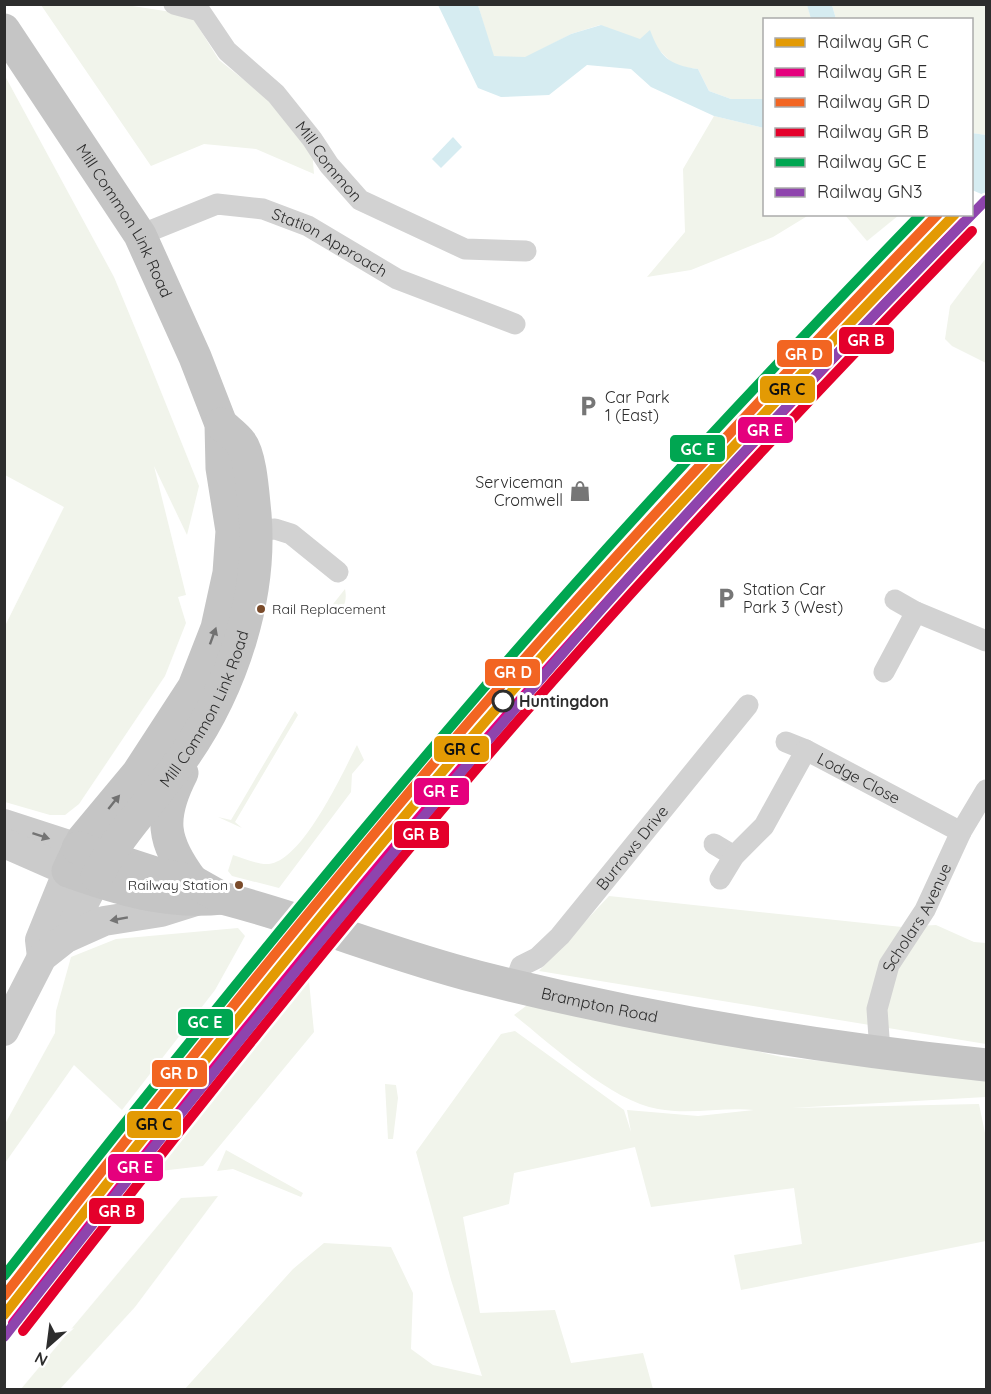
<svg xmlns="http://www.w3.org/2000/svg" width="991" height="1394" font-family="Quicksand,sans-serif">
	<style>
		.green { fill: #f1f4eb }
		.water { fill: #d6ecf1 }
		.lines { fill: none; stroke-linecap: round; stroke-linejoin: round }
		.street { stroke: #d2d2d2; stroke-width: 21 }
		.secondary { stroke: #cbcbcb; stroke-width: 30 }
		.primary { stroke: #c5c5c5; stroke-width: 33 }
		.rail-1-casing { stroke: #fff; stroke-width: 15 }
		.rail-2-casing { stroke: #fff; stroke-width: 15 }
		.rail-3-casing { stroke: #fff; stroke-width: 15 }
		.rail-4-casing { stroke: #fff; stroke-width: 15 }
		.rail-5-casing { stroke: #fff; stroke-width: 15 }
		.rail-6-casing { stroke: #fff; stroke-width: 15 }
		.rail-1 { stroke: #e39a04; stroke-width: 10 }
		.rail-2 { stroke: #e5007d; stroke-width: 10 }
		.rail-3 { stroke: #f26522; stroke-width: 10 }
		.rail-4 { stroke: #e4002b; stroke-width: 10 }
		.rail-5 { stroke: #00a651; stroke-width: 10 }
		.rail-6 { stroke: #8e44ad; stroke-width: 10 }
		.oneway { fill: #717171 }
		.oneway2 { fill: #747474 }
		.bus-dot { fill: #7a4b2a; stroke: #fff; stroke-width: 2 }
		.stop-dot { fill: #fff; stroke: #2d2d2d; stroke-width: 3 }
		.labels { text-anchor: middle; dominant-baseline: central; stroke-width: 6; stroke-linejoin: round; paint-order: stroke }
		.bus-label { font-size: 14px; fill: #2d2d2d; stroke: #fff; text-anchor: start }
		.street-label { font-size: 16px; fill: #2d2d2d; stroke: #fff }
		.poi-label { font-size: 16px; fill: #2d2d2d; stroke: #fff; text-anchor: start }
		.stop-label { font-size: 16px; font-weight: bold; fill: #2d2d2d; stroke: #fff; text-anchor: start }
		.line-badge { stroke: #fff; stroke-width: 2 }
		.badge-label { font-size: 16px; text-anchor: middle; font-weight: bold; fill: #fff }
		.pale-badge-label { font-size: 16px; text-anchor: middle; font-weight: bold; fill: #111 }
	</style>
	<rect width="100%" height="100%" fill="#fff"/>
	<g class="green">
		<polygon points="807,4 811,19 764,20 764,99 731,99 709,91 698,69 675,66 657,48 600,25 571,34 525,58 493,56 478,5"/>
		<polygon points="41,5 126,5 191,15 219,60 264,96 312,149 314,174 256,149 204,144 151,166"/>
		<polygon points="832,5 986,5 986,135 972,133 972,20 836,19"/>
		<polygon points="5,76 114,277 145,352 199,486 187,535 154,466 186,595 178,597 186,623 165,676 79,804 65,815 50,815 5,802 5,626 64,507 5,475"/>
		<polygon points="714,116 764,128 764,214 809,215 773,237 691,270 647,277 685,232 683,169"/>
		<polygon points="845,215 899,215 867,241"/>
		<polygon points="986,258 986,363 952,346 945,339 950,306"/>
		<path d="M345 589C348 604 342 614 326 613Z"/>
		<polygon points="295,711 298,715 235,822 242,828 218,817 231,820"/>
		<path d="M357 745 364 760 352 774 351 792 279 888 232 876 228 871 233 855C243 858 258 865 269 864 303 860 342 774 357 745Z"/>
		<polygon points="609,896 902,927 936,925 974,942 986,943 986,1044 539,971"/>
		<polygon points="238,928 245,936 215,990 122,1110 74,1065 5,1163 5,1124 55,1033 56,1011 71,957 116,939"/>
		<polygon points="308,971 314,1032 203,1166 143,1173"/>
		<path d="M534 1000 782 1057 986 1078V1097L791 1108 979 1104 986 1138V1241L741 1290 734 1255 802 1244 794 1188 651 1207 635 1147 514 1173 509 1204 463 1217 480 1313 555 1310 571 1363 643 1353 653 1389 184 1390 293 1269 324 1243 391 1247 413 1293 411 1349 433 1365 482 1376 451 1280 416 1152 501 1034 515 1031 624 1110 631 1132 627 1110 698 1116 754 1110C723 1107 690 1115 658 1109 611 1101 552 1045 514 1015Z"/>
		<polygon points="385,1084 396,1085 398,1098 393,1139 388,1139"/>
		<polygon points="226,1150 303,1193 301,1197 233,1169 217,1171"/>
		<polygon points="218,1196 135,1307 60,1389 21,1389 181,1198"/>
	</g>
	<g class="water">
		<path d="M438 5H478L494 56 525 57 571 34 601 25 640 39 650 30C660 57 669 65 698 69L709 91 731 99H764V128L714 116 651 87 631 69 587 65 549 95 501 97 478 88Z"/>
		<polygon points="807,5 832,5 836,19 811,19"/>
		<polygon points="972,133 986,135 986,196 972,190"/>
		<polygon points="453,137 462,147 441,168 432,159"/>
	</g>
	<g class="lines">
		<g class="street">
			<path id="s1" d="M174 4 200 11 227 51 276 94 312 139 329 165 360 200 465 249 526 251"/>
			<path id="s2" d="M140 235 217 204 263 209 308 226 397 279 515 324"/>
			<polyline points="245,531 275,529 291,534 338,572"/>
			<polyline points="895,600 916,612"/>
			<polyline points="884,672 916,612 986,641"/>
			<polyline points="786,742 806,750"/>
			<polyline points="714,844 734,856"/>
			<path id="s3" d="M720 879 734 856 764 826 806 750 961 832"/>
			<path id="s4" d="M514 985 521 966 537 958 560 936 748 705"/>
			<path id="s5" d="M880 1052 877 1009 889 965 925 910 961 832 986 790"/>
		</g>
		<g class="secondary">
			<polyline points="4,824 78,848"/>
			<polyline points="4,843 68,871 40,940 42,957"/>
			<polyline points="66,938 95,881"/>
			<polyline points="4,1031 42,957 66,938 104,921 161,912 196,901"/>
		</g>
		<g class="primary">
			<path id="s6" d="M4 30 140 235 195 357 221 424 222 468 232 531 229 573 217 628 194 687 138 773 83 839 68 871C118 889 169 904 222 898"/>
			<path d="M182 773C159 818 162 841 192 881"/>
			<path id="s7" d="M78 848 161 875 192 881 222 898C309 920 391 955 478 977 644 1019 816 1047 986 1065"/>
			<path id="s8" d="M97 876C120 831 157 796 185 755 232 687 262 597 255 514 253 497 251 456 241 443 236 436 227 430 221 424"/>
		</g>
		<defs>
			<path id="rail-1" d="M4 1315C159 1117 314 920 478 730 631 553 792 382 955 214"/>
			<path id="rail-2" d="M13 1323C168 1125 323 928 487 738 640 561 801 390 964 222"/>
			<path id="rail-3" d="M4 1296C156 1101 309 908 470 721 621 547 778 380 938 214"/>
			<path id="rail-4" d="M23 1331C177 1133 333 936 496 746 649 569 809 399 972 231"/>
			<path id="rail-5" d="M4 1276C152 1087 302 900 458 718 606 544 762 378 921 214"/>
			<path id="rail-6" d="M4 1337C196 1091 392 848 598 613 723 471 854 335 986 200"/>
		</defs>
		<use href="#rail-1" class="rail-1-casing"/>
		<use href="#rail-2" class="rail-2-casing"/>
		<use href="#rail-3" class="rail-3-casing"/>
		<use href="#rail-4" class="rail-4-casing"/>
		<use href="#rail-5" class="rail-5-casing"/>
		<use href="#rail-6" class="rail-6-casing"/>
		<use href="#rail-1" class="rail-1"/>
		<use href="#rail-2" class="rail-2"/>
		<use href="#rail-3" class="rail-3"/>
		<use href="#rail-4" class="rail-4"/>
		<use href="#rail-5" class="rail-5"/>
		<use href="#rail-6" class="rail-6"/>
	</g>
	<defs><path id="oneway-solid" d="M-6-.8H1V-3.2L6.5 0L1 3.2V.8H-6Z" transform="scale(1.5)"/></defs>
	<g class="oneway">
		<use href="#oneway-solid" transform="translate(213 636) rotate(-70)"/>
		<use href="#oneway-solid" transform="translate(114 802) rotate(-51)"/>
	</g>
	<g class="oneway2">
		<use href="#oneway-solid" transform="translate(41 836) rotate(18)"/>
		<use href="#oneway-solid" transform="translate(119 919) rotate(170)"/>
	</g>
	<defs>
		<symbol id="parking-bare" viewBox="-9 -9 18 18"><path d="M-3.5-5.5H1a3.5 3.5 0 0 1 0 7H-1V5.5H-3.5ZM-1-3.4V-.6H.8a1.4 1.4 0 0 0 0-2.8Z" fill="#767676" stroke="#fff" stroke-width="2.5" paint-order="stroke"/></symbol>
		<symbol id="shop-bare" viewBox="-9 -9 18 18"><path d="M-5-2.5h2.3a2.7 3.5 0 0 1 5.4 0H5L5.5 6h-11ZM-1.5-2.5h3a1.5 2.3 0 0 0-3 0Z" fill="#767676" stroke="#fff" stroke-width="2.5" paint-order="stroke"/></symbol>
	</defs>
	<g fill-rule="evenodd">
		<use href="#parking-bare" x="573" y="391" width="30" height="30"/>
		<use href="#shop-bare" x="565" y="476" width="30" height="30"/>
		<use href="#parking-bare" x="711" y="583" width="30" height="30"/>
	</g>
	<g class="bus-dot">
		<circle cx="261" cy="609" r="5"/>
		<circle cx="239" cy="885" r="5"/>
	</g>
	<circle class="stop-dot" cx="503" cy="701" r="10"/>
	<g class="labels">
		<g class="bus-label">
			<text x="272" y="609">Rail Replacement</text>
			<text x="228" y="885" text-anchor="end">Railway Station</text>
		</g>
		<g class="street-label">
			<text stroke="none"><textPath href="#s1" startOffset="226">Mill Common</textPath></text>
			<text stroke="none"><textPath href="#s6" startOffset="226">Mill Common Link Road</textPath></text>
			<text stroke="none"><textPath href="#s2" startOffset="204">Station Approach</textPath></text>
			<text stroke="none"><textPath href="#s8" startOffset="200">Mill Common Link Road</textPath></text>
			<text stroke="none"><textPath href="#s3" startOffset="216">Lodge Close</textPath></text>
			<text stroke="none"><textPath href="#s4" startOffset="184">Burrows Drive</textPath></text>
			<text stroke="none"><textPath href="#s5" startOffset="144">Scholars Avenue</textPath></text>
			<text stroke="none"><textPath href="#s7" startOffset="546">Brampton Road</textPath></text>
		</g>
		<g class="poi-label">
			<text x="605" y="397">Car Park<tspan x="605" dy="18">1 (East)</tspan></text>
			<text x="563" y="482" text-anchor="end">Serviceman<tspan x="563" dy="18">Cromwell</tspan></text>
			<text x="743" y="589">Station Car<tspan x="743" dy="18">Park 3 (West)</tspan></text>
		</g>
		<g class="stop-label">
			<text x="519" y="701">Huntingdon</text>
		</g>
	</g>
	<g class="line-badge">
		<rect x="838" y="326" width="57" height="29" rx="6" fill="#e4002b"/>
		<rect x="776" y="339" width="57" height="29" rx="6" fill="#f26522"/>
		<rect x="759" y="375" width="57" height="29" rx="6" fill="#e39a04"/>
		<rect x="737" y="416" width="57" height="28" rx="6" fill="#e5007d"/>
		<rect x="669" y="434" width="57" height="29" rx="6" fill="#00a651"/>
		<rect x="484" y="658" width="57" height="29" rx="6" fill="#f26522"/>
		<rect x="433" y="735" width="57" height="28" rx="6" fill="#e39a04"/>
		<rect x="413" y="777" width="57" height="29" rx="6" fill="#e5007d"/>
		<rect x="393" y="820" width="57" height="29" rx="6" fill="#e4002b"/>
		<rect x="177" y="1008" width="57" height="29" rx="6" fill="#00a651"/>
		<rect x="151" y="1059" width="57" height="29" rx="6" fill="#f26522"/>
		<rect x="126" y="1110" width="56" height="29" rx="6" fill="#e39a04"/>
		<rect x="107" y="1153" width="57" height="29" rx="6" fill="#e5007d"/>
		<rect x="88" y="1197" width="57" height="28" rx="6" fill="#e4002b"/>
	</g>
	<g class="badge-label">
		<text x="866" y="346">GR B</text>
		<text x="804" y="360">GR D</text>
		<text x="765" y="436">GR E</text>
		<text x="698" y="455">GC E</text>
		<text x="513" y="678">GR D</text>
		<text x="441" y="797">GR E</text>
		<text x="421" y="840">GR B</text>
		<text x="205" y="1028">GC E</text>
		<text x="179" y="1079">GR D</text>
		<text x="135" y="1173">GR E</text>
		<text x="117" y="1217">GR B</text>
	</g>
	<g class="pale-badge-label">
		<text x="787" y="395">GR C</text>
		<text x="462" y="755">GR C</text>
		<text x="154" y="1130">GR C</text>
	</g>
	<rect width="991" height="1394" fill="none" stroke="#2d2d2d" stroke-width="12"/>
	<rect x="763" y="18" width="210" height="198" fill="#ffffff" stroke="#ababab" stroke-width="1.5"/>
	<rect x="775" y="38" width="30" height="9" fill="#e39a04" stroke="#ababab" stroke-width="1.5"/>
	<text x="817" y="48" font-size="18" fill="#2d2d2d">Railway GR C</text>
	<rect x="775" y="68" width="30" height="9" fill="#e5007d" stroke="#ababab" stroke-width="1.5"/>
	<text x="817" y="78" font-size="18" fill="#2d2d2d">Railway GR E</text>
	<rect x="775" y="98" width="30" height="9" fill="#f26522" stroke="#ababab" stroke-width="1.5"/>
	<text x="817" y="108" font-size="18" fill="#2d2d2d">Railway GR D</text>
	<rect x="775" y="128" width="30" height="9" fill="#e4002b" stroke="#ababab" stroke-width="1.5"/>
	<text x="817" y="138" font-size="18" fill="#2d2d2d">Railway GR B</text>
	<rect x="775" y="158" width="30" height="9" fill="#00a651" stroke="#ababab" stroke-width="1.5"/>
	<text x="817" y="168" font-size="18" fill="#2d2d2d">Railway GC E</text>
	<rect x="775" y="188" width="30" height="9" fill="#8e44ad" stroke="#ababab" stroke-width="1.5"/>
	<text x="817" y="198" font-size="18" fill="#2d2d2d">Railway GN3</text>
	<g transform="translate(48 1346) rotate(208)" stroke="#ffffff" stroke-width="4.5" paint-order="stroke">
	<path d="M0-4.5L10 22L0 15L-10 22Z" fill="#2d2d2d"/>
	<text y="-9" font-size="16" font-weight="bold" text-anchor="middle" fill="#2d2d2d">N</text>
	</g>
</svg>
